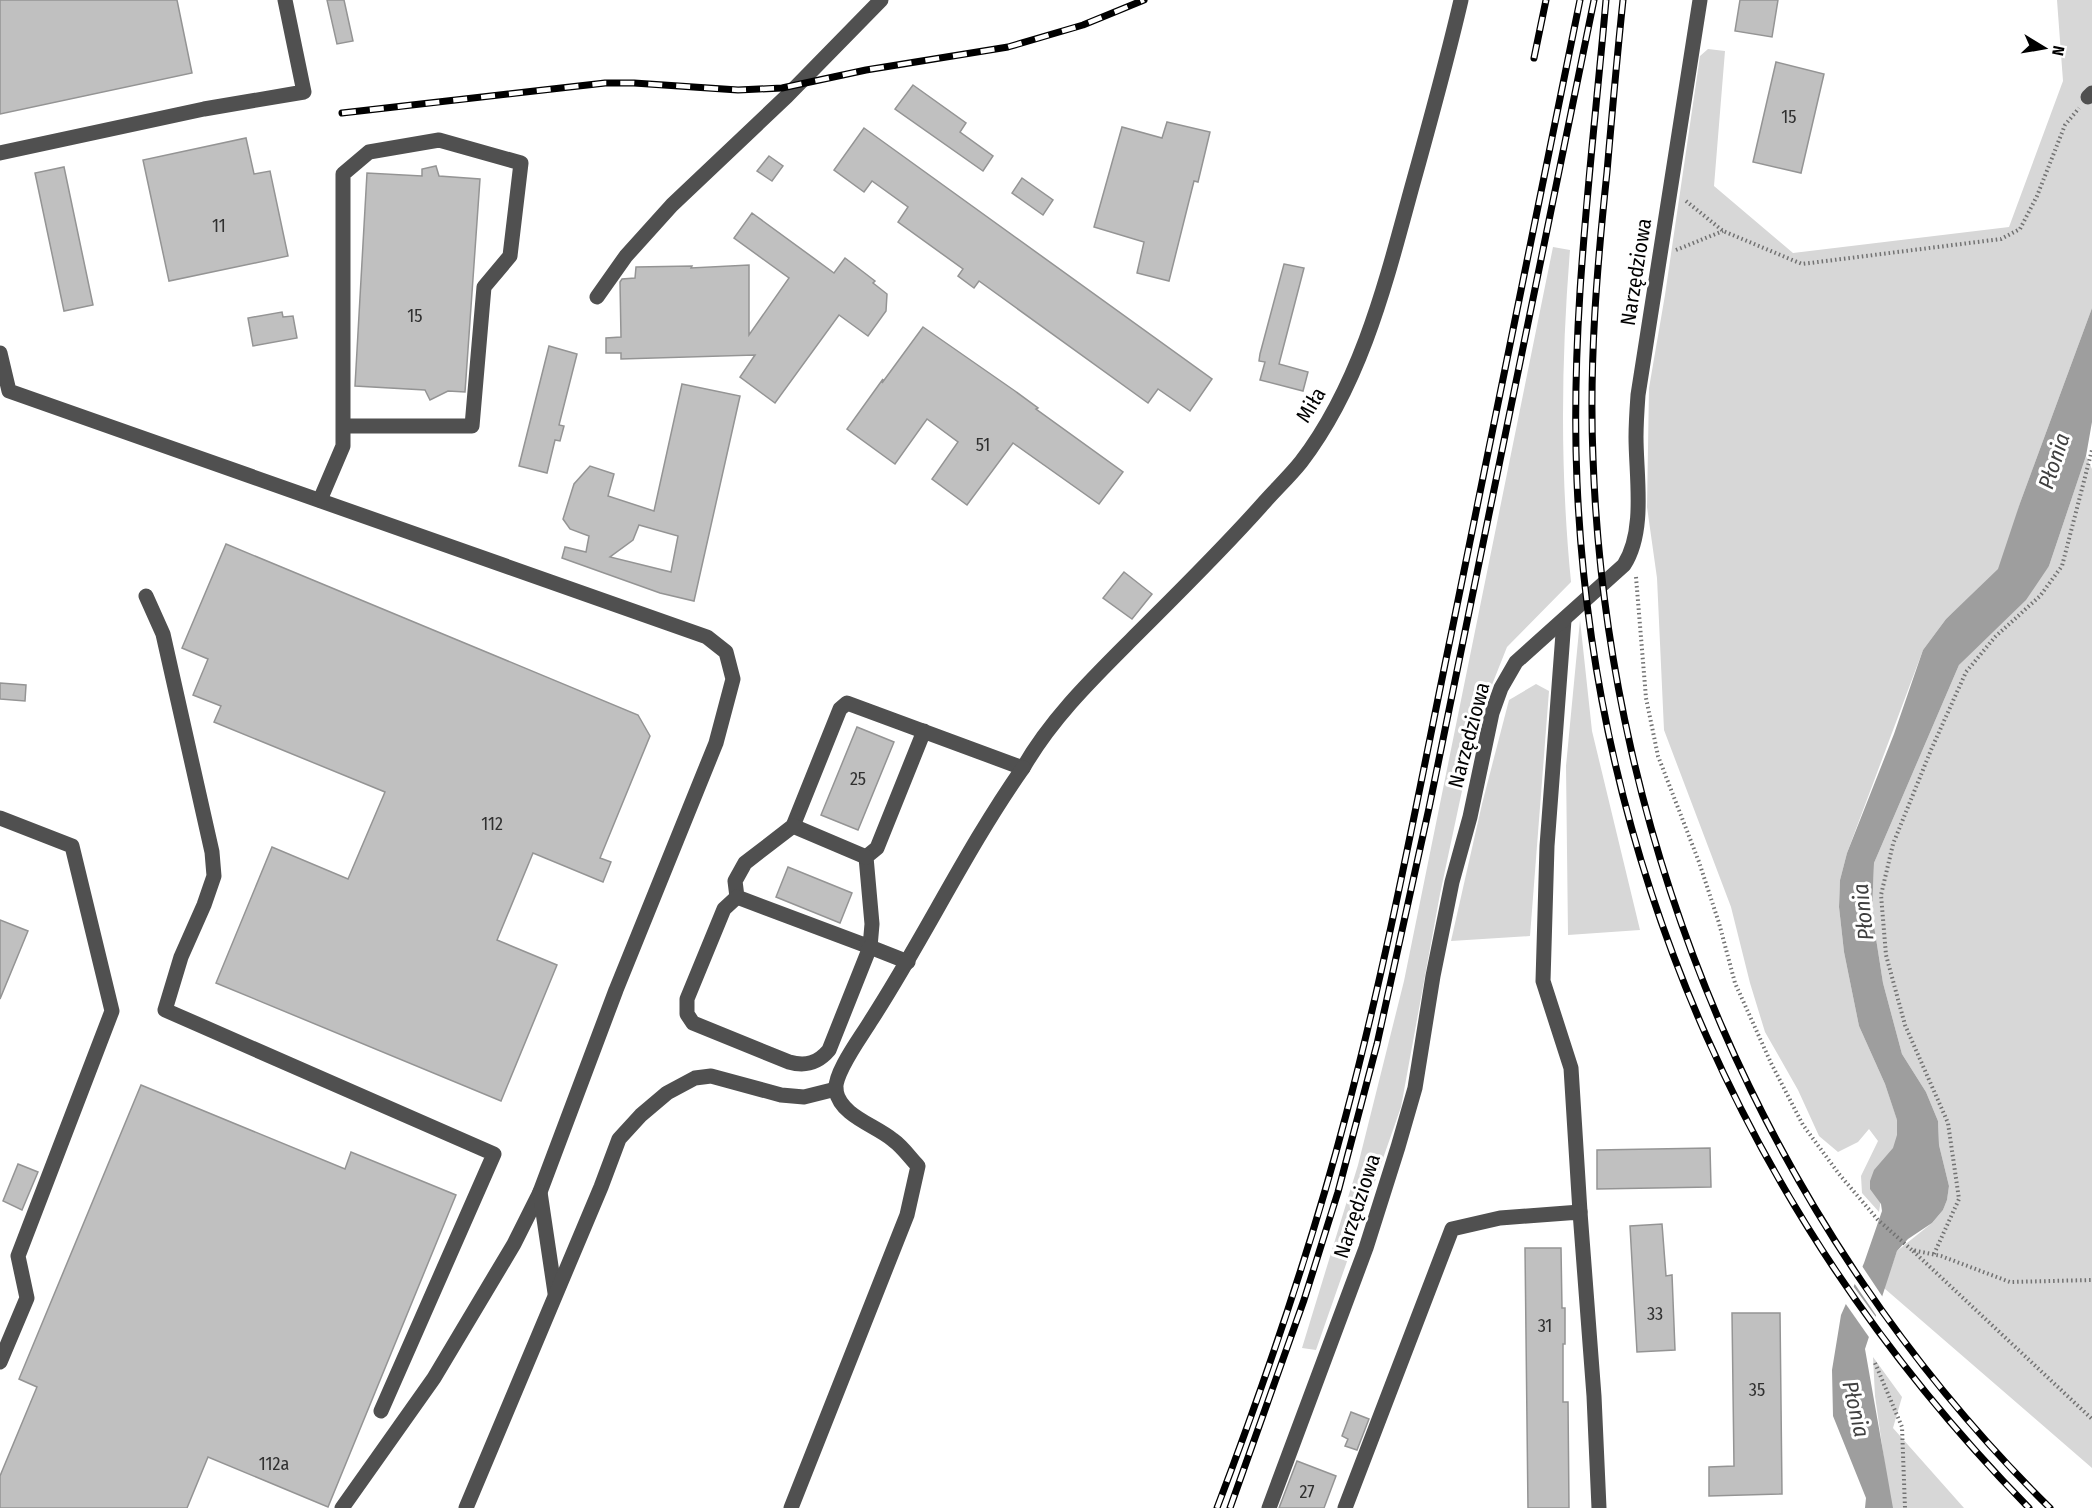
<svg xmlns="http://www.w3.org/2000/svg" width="2092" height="1508" font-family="'Fira Sans Condensed',sans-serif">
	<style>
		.green { fill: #d7d7d7 }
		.water { fill: #9e9e9e }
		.pier { fill: #fff }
		.building { fill: #c0c0c0; stroke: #949494; stroke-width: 1.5; fill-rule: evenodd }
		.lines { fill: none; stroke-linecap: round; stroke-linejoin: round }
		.path { stroke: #727272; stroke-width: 4; stroke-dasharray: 1.5 3; stroke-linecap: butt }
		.minor { stroke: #505050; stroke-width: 15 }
		.rail-casing { stroke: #000; stroke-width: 7 }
		.rail { stroke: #fff; stroke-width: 4.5; stroke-dasharray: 14; stroke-linecap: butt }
		.labels { text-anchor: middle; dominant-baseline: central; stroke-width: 6; stroke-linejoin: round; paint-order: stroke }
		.number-label { font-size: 18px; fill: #303030 }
		.street-label { font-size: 21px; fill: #000; stroke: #fff }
		.water-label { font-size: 22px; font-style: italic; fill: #3f3f3f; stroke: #fff }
	</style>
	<rect width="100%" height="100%" fill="#fff"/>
	<g class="green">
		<polygon points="2057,0 2092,0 2092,308 2020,503 2002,567 1946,619 1923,650 1847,853 1840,880 1839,907 1844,952 1859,1026 1885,1084 1906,1146 1884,1180 1879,1212 1862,1193 1861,1176 1878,1141 1869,1129 1858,1142 1838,1152 1819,1136 1798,1090 1765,1032 1750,983 1731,907 1664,730 1657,578 1647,507 1649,388 1665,295 1700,56 1708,49 1725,51 1714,186 1793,253 2009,227 2063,81"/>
		<path d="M1553 247 1570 250C1561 361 1560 471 1571 582L1507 647 1476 725 1440 894 1401 1107 1316 1350 1302 1348 1358 1165 1404 981Z"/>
		<polygon points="2086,456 2092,469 2092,1468 1884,1288 1897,1251 1932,1223 1943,1210 1947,1200 1949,1186 1939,1145 1938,1121 1926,1092 1902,1054 1883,983 1872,913 1874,863 1959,665 2049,566"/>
		<polygon points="1580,620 1592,731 1640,930 1568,935 1566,766"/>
		<polygon points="1536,684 1549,691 1530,936 1451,941 1482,804 1509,700"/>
		<polygon points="1873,1357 1902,1397 1893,1428 1964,1508 1891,1508 1875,1396"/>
	</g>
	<polygon class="water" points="2092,308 2092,422 2086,456 2049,566 2026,600 1959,665 1874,863 1872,913 1883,983 1902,1054 1926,1092 1938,1121 1939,1145 1949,1186 1947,1200 1943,1210 1932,1223 1908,1239 1897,1251 1865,1349 1893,1508 1865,1508 1866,1498 1833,1416 1832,1370 1841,1315 1864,1263 1882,1211 1881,1204 1870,1189 1870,1181 1874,1170 1893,1148 1897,1135 1897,1120 1885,1084 1859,1026 1844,952 1839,907 1840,880 1847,853 1894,734 1923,650 1946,619 1998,569 2020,503"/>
	<g class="pier">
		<polygon points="1860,1263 1884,1299 1881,1311 1878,1313 1878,1318 1852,1280"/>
		<polygon points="1851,1283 1878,1320 1871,1340 1843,1300"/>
	</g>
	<g class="building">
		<polygon points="0,0 177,0 192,73 0,114"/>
		<polygon points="327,0 344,0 353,41 337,44"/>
		<polygon points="1740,0 1778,0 1772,37 1735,31"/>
		<polygon points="1776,62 1824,74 1801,173 1753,162"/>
		<polygon points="913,85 966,123 960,132 993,156 983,171 895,109"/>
		<polygon points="1167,122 1210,132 1198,182 1194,181 1169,281 1137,273 1144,242 1094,227 1122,127 1162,138"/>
		<polygon points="864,128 1212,379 1190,411 1158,389 1148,403 979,281 974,288 958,276 963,269 898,222 908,207 872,181 864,192 834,170"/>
		<polygon points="246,138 254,174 270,171 288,256 169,281 143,160"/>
		<polygon points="769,156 783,166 772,181 757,171"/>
		<polygon points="436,166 439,176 480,179 465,392 448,391 430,400 425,390 355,386 367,173 422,176 422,169"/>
		<polygon points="64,167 93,305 64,311 35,173"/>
		<polygon points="1022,178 1053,200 1043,215 1012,193"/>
		<polygon points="752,213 834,273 845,258 875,281 873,283 887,294 886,311 868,336 839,315 775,403 740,377 755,355 621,359 621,353 606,353 606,338 621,337 620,282 622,279 635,278 636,267 692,266 691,268 749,265 749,335 789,278 734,238"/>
		<polygon points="1284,264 1304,268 1279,364 1308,372 1303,391 1260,380 1265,362 1259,361 1260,354"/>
		<polygon points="282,312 283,317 293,316 297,338 253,346 248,318"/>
		<polygon points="923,327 1015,391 1038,408 1036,409 1123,472 1099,504 1013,443 967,505 932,479 958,442 927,419 895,464 847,429 883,379 882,383"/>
		<polygon points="549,346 577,354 559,425 564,426 560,441 555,440 547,473 519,466"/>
		<path d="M682 384 740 396 694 601 660 593 562 558 565 547 586 552 589 536 570 529 563 519 574 484 590 466 614 474 608 496 654 511ZM639 525 678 536 671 572 610 557 633 540Z"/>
		<polygon points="226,544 638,715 650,736 600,858 611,862 603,882 533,853 497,940 557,965 501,1101 216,983 272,847 348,879 385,792 214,722 221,706 193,695 208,659 182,648"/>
		<polygon points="1124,572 1152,594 1132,619 1103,598"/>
		<polygon points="0,683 26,685 25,701 0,699"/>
		<polygon points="857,727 894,742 858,830 821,815"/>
		<polygon points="788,867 852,893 840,923 776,897"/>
		<polygon points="0,920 28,931 0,999"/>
		<polygon points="141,1085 345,1169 351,1152 456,1195 328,1507 208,1457 187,1508 0,1508 0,1476 37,1387 19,1379"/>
		<polygon points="1710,1148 1711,1187 1597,1189 1597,1150"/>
		<polygon points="18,1164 38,1172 22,1210 3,1201"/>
		<polygon points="1662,1224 1666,1276 1672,1275 1675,1350 1637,1352 1630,1226"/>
		<polygon points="1525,1248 1561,1248 1562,1308 1565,1308 1565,1344 1563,1344 1563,1402 1568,1402 1569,1508 1528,1508"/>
		<polygon points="1732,1313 1780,1313 1782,1494 1709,1496 1709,1467 1734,1466"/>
		<polygon points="1351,1412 1369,1419 1357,1450 1345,1446 1348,1439 1342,1436"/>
		<polygon points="1297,1461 1336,1476 1324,1508 1279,1508"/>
	</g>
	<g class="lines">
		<g class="path">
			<polyline points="1686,201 1723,231 1802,264 2001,239 2020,229 2037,196 2065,125 2079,108"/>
			<polyline points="1676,250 1723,231"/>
			<polyline points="1636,577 1646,698 1658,756 1699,862 1719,923 1735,983 1771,1063 1803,1125 1839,1174 1878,1220 1912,1250 1941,1256 2010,1282 2092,1280"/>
			<polyline points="1913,1251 2092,1419"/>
			<polyline points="1934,1254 1959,1199 1948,1123 1905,1025 1886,955 1881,895 1893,844 1931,750 1966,672 1995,637 2040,596 2062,566 2092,450"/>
			<polyline points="1875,1363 1902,1427 1905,1508"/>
		</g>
		<g class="minor">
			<polyline points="2088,97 2092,93"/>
			<polyline points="0,153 204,109 304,92 285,0"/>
			<polyline points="597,297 626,256 672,205 787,96 881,0"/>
			<polyline points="0,353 9,391 707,637 726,652 733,679 716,743 616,990 540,1192 514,1244 434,1378 342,1508"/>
			<polyline points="320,500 343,446 343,174 369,152 439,140 521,163 510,256 484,287 472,426 343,426"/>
			<polyline points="146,596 163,634 212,852 214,876 204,905 181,957 165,1010 494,1154 381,1411"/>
			<polyline points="1564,620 1547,846 1543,981 1571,1068 1580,1212"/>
			<path d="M924 731 877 848 866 857 872 924 870 947 737 897 735 881 745 863 793 826 840 709 847 703 1023 768C1051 719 1092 679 1131 640 1175 596 1220 552 1261 506 1274 491 1289 477 1301 462 1360 385 1385 286 1410 194 1428 129 1446 65 1461 0"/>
			<polyline points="0,818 72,846 112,1011 18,1256 27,1298 0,1362"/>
			<polyline points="793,826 866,857"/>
			<path d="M737 897 724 909 687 999V1014L693 1023 789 1062C806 1067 818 1063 829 1050L870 947 908 962"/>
			<polyline points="540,1192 555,1293"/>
			<polyline points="466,1508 601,1187 619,1139 641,1115 667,1093 695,1078 711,1076 781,1095 804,1097 836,1089"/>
			<path d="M791 1508 907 1215 918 1166C910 1158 903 1147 893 1140 875 1125 841 1116 836 1091 833 1074 861 1037 870 1022 924 939 966 849 1023 768"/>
			<path d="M1269 1508 1366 1248 1398 1147 1415 1088 1433 976 1452 882 1470 817 1492 713 1501 688 1516 662 1624 565C1646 531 1636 476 1636 437 1636 423 1637 409 1638 395L1700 0"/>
			<polyline points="1345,1508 1452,1229 1500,1218 1580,1212 1594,1396 1599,1508"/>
		</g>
		<defs>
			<g id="rail">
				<path d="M1606 0C1592 160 1570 321 1577 482 1594 874 1756 1229 2029 1508"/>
				<path d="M1623 0C1617 57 1612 114 1607 172 1597 267 1589 362 1593 458 1607 850 1770 1232 2050 1508"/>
				<polyline points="1534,58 1546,0"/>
				<polyline points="342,113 605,83 634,83 738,90 782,88 866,70 1008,47 1083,25 1144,0"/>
				<path d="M1217 1508C1266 1379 1311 1249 1346 1115 1388 957 1418 795 1451 635 1494 423 1537 212 1580 0"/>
				<polyline points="1230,1508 1304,1300 1338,1192 1377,1044 1429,808 1594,0"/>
			</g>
		</defs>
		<use href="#rail" class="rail-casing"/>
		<use href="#rail" class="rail"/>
	</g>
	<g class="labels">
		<g class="number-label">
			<text x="1789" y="117">15</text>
			<text x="219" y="226">11</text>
			<text x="415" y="316">15</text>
			<text x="983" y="445">51</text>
			<text x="858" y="779">25</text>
			<text x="492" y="824">112</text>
			<text x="1655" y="1314">33</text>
			<text x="1545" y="1326">31</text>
			<text x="1757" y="1390">35</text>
			<text x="274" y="1464">112a</text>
			<text x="1307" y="1492">27</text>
		</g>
		<g class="street-label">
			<text transform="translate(1636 272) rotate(-81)">Narzędziowa</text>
			<text transform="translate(1311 405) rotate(-59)">Miła</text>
			<text transform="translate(1469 735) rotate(-75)">Narzędziowa</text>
			<text transform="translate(1357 1206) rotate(-72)">Narzędziowa</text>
		</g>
		<g class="water-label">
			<text transform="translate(2054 461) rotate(-72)">Płonia</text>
			<text transform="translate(1863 912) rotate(-96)">Płonia</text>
			<text transform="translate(1856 1409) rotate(77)">Płonia</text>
		</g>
	</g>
	<g transform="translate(2044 48) rotate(101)" stroke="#ffffff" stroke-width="4.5" paint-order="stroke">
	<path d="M0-4.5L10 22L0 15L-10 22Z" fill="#000000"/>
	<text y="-9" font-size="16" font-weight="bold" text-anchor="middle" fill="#000000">N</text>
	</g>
</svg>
